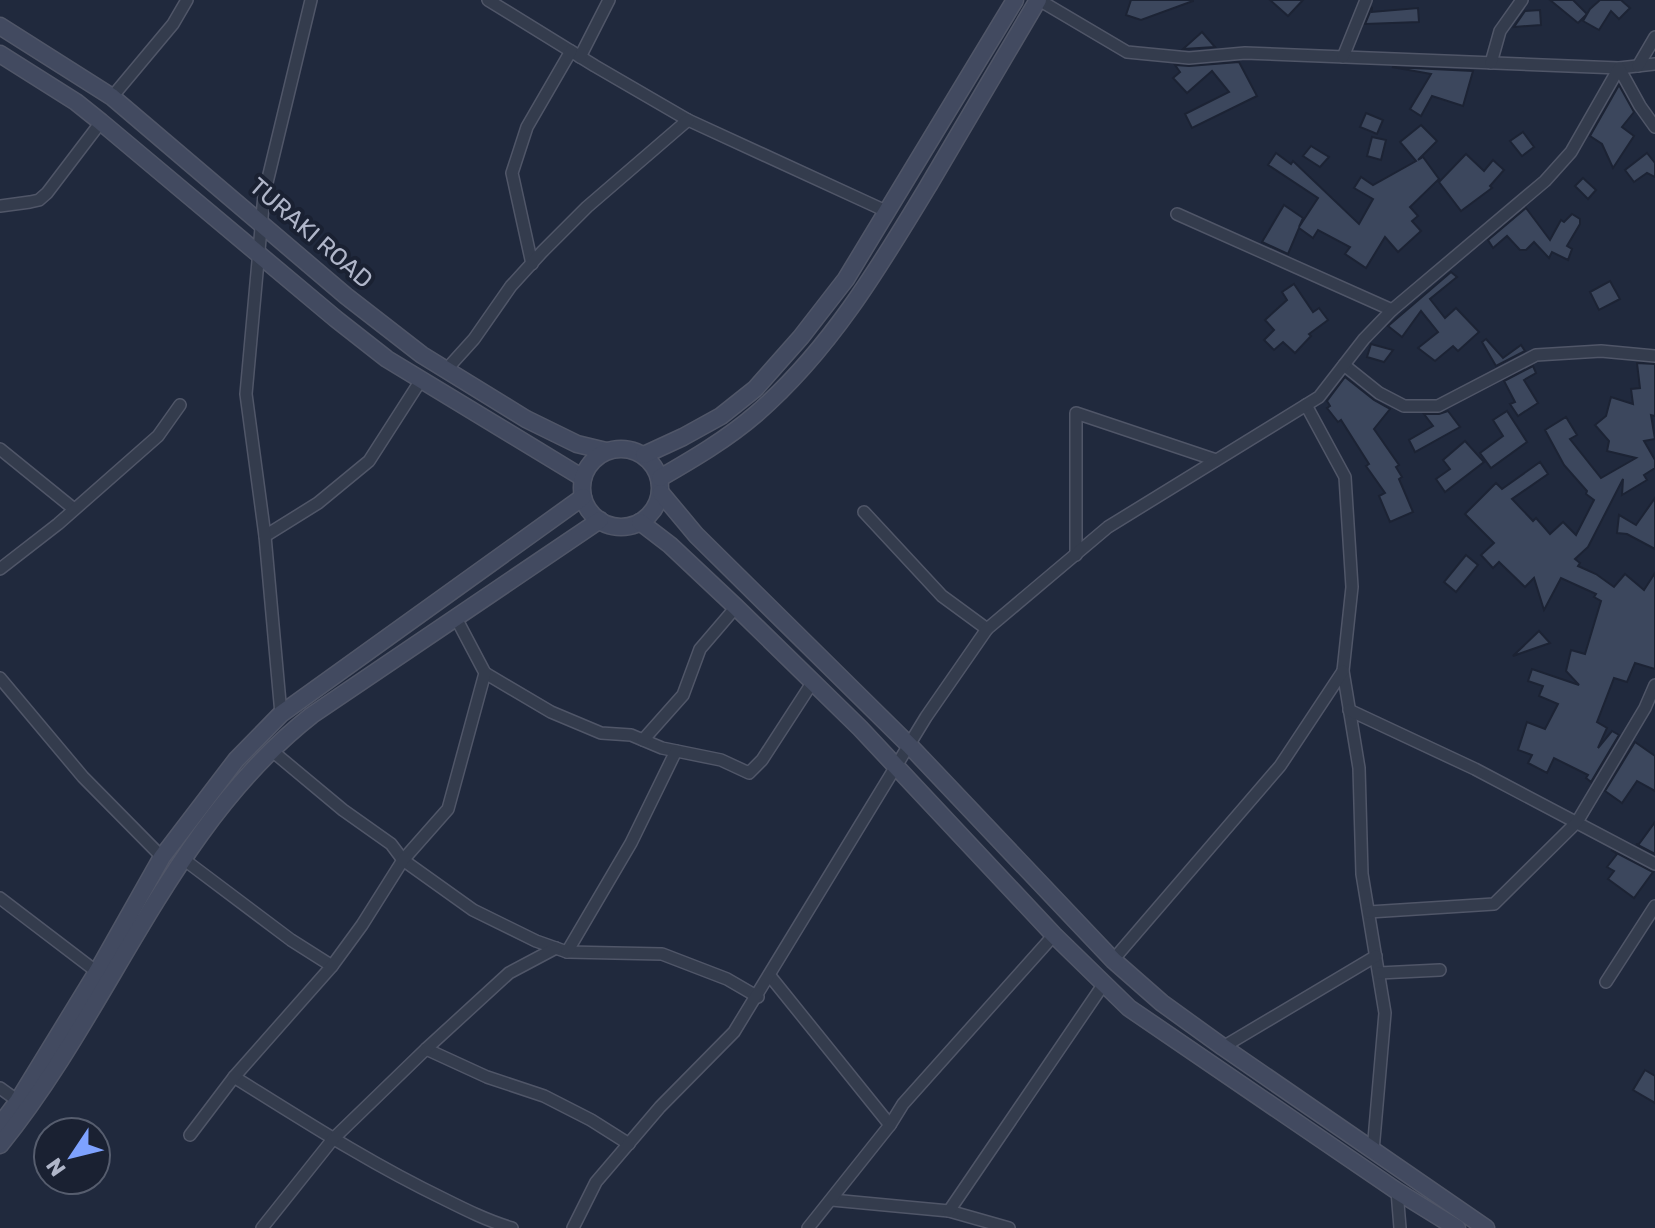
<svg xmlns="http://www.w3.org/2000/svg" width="1655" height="1228" font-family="Rubik,sans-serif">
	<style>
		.building { fill: #3c475d; stroke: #1c2334; stroke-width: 2 }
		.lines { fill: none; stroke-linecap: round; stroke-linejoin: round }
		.street-casing { stroke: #505668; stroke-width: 14 }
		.secondary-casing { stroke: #505668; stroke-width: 19 }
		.street { stroke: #343c4d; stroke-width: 11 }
		.secondary { stroke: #424a60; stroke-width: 16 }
		.labels { text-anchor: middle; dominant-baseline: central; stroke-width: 8; stroke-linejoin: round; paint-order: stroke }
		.street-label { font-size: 24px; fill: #b0b6c9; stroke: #1a2132 }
	</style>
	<rect width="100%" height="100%" fill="#20293d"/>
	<g class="building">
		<polygon points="1131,0 1193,0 1193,1 1141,20 1126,15"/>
		<polygon points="1270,0 1303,0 1288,16"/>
		<polygon points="1550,0 1573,0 1587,14 1578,23"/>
		<polygon points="1600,0 1621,0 1630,8 1619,19 1611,11 1599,30 1583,21 1590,9"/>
		<polygon points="1372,7 1372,12 1418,8 1419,22 1365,24"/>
		<polygon points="1540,10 1541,25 1514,27 1525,11"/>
		<polygon points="1202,32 1215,47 1183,49"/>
		<polygon points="1239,62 1257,96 1192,128 1185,114 1229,92 1212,71 1187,93 1173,78 1180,72 1175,65 1189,66"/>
		<polygon points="1392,67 1473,71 1463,106 1432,96 1421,116 1410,109 1431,74"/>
		<polygon points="1619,85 1634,112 1622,127 1634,136 1613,168 1602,144 1590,136"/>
		<polygon points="1366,113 1383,120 1377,134 1360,127"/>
		<polygon points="1421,125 1437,141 1418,160 1423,157 1439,179 1410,207 1418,216 1412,221 1421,231 1398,252 1385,237 1366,268 1345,254 1350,247 1318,230 1313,238 1299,228 1288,254 1262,242 1284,205 1303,218 1299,227 1318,198 1268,165 1276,153 1291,164 1293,161 1359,224 1373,199 1354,188 1361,177 1373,185 1416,161 1400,142"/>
		<polygon points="1523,132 1534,147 1522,156 1510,141"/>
		<polygon points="1372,137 1386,140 1381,160 1367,156"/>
		<polygon points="1311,146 1329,157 1320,167 1303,156"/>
		<polygon points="1647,153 1655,163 1655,177 1647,173 1634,182 1625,170"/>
		<polygon points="1466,154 1484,171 1493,160 1504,170 1490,186 1492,188 1461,211 1439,182"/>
		<polygon points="1583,178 1596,190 1588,199 1575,186"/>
		<polygon points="1526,208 1550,240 1561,220 1564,222 1572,214 1580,219 1580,224 1567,246 1572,249 1568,260 1552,252 1549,258 1534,242 1526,250 1520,250 1507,236 1493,248 1488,240"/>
		<polygon points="1451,272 1457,277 1430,299 1445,318 1456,308 1479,332 1458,351 1453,346 1435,361 1418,348 1438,332 1421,311 1402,337 1388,326"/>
		<polygon points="1610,281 1620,299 1599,310 1590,292"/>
		<polygon points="1294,284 1313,312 1319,308 1328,320 1309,334 1311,336 1295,353 1283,342 1274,350 1264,340 1274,330 1265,320 1287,300 1282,292"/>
		<polygon points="1486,339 1503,358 1521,345 1525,351 1496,366 1482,342"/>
		<polygon points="1371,344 1393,350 1384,362 1367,357"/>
		<polygon points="1637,363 1655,364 1655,416 1651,415 1655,439 1644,441 1655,460 1655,468 1644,475 1647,480 1622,495 1623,479 1588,547 1575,559 1580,563 1578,566 1596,574 1614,587 1625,574 1644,590 1655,573 1655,669 1635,663 1627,682 1614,678 1597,722 1607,728 1598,748 1612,731 1619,735 1591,782 1586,778 1588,775 1554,758 1547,773 1528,763 1532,755 1518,750 1527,722 1545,729 1558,704 1539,696 1543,686 1528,681 1532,669 1579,685 1566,671 1571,650 1585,654 1601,601 1594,597 1596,594 1561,578 1544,610 1534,578 1525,587 1499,562 1493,568 1481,555 1494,543 1465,514 1496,483 1502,489 1540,462 1548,474 1512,499 1533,521 1536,518 1550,534 1563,522 1576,535 1594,500 1586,494 1587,491 1564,465 1545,430 1566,417 1577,435 1570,439 1601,478 1636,458 1607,451 1609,441 1595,425 1606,416 1611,397 1633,404 1631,389 1640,388"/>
		<polygon points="1533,366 1536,373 1524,380 1538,403 1518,416 1510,404 1515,402 1504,381"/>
		<polygon points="1345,377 1374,400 1390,409 1374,429 1399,465 1396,467 1402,477 1399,479 1413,512 1390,522 1379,496 1385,493 1366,466 1369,464 1341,420 1338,422 1327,408 1330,406 1327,401"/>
		<polygon points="1448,411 1460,427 1415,452 1409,440 1433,426 1424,414 1439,414"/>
		<polygon points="1507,411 1527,442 1491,468 1480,453 1503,436 1493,420"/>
		<polygon points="1465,441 1484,462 1445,492 1436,479 1450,469 1443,460"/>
		<polygon points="1655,498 1655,549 1627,534 1617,533 1619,515 1636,525"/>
		<polygon points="1466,555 1478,565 1456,592 1444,582"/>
		<polygon points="1539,631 1550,643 1513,656"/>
		<polygon points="1635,742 1655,756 1655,791 1637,781 1622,803 1605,791"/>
		<polygon points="1655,822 1655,854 1636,844 1639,844"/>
		<polygon points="1611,850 1653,872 1634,898 1608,879 1614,871 1607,867 1617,854"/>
		<polygon points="1645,1070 1655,1076 1655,1103 1633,1090"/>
	</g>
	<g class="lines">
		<defs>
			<g id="street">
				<polyline points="488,0 595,66 688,120 888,212"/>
				<polyline points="1039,0 1127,52 1189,58 1245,53 1619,68 1655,64"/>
				<polyline points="580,57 609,0"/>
				<polyline points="1343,57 1366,0"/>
				<polyline points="1491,63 1500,31 1522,0"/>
				<polyline points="1638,66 1655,37"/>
				<polyline points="112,97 173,24 187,0"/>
				<polyline points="0,206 30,202 39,200 47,193 101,122"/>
				<polyline points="1177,214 1392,310"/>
				<polyline points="532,264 512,173 527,127 571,51"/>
				<polyline points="1344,365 1379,393 1404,406 1438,406 1536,355 1601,351 1655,356"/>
				<polyline points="446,370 474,339 511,286 542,252 587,207 688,120"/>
				<polyline points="1306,405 1345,477 1352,587 1343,671 1359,768 1362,874 1385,1013 1373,1151"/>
				<polyline points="0,449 74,509"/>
				<polyline points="864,512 942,596 987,629"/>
				<polyline points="265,536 318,503 369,461 421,380"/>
				<polyline points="1076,555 1076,413 1216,460"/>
				<polyline points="0,569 58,524 158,436 180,405"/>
				<polyline points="485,673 551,712 601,733 631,735 662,748 721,760 749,773 762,760 812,683"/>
				<polyline points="0,678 83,777 162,857"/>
				<polyline points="1349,710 1475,769 1655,864"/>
				<polyline points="281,714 265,536 246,394 264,195 311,0"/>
				<polyline points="643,740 683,695 700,649 736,607"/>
				<polyline points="271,750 343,810 391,844 403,860 473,910 536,941 567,952 662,954 727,979 758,997"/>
				<polyline points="182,858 291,940 332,966"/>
				<polyline points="0,898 97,972"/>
				<polyline points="1369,912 1494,904 1577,822 1645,708 1655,685"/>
				<polyline points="567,952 631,843 676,751"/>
				<polyline points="1113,960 1280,766 1343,671"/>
				<polyline points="1379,973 1440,970"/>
				<polyline points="770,976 890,1125"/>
				<polyline points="1606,982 1655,906"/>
				<polyline points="1223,1047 1376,956"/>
				<polyline points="426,1049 487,1077 544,1096 591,1120 629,1144"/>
				<path d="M234 1077C303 1120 371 1164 444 1199 466 1210 488 1221 512 1228"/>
				<polyline points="0,1088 18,1101"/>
				<polyline points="190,1135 234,1077 332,966 362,925 403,860 448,809 485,673 456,618"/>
				<polyline points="1397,1191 1400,1228"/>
				<polyline points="832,1200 949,1211 1009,1228"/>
				<polyline points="949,1211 1103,985"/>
				<polyline points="262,1228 333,1139 426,1049 509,973 556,948"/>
				<polyline points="573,1228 596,1182 660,1107 734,1032 926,717 987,629 1108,527 1319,397 1364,339 1392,310 1545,181 1571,152 1619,68 1640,106 1655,127"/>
				<polyline points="808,1228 890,1125 903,1104 1054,935"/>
			</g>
			<g id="secondary">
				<polyline points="0,26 112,97 346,296 422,355 526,419 577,444 606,451"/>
				<polyline points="0,54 76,102 101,122 336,319 387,359 583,478"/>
				<circle cx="621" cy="488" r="39"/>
				<polyline points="644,455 683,437 721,416 755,389 801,337 846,279 1015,0"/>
				<path d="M660 478C693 459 727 439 756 414 830 350 880 266 930 183 966 122 1002 61 1038 0"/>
				<polyline points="661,493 696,535 910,746 1113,960 1162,1003 1223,1047 1486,1228"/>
				<polyline points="640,522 670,545 736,607 860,728 1054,935 1129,1008 1397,1191 1457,1228"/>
				<polyline points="0,1125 18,1101 97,972 162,857 236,760 281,714 583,497"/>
				<path d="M0 1145C112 1007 169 827 312 715L600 520"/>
			</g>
		</defs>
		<use href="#street" class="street-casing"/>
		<use href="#secondary" class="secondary-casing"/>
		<use href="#street" class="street"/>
		<use href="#secondary" class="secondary"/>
	</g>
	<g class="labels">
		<g class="street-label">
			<text transform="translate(311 233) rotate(41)">TURAKI ROAD</text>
		</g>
	</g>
	<g transform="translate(72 1156) rotate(235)"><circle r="38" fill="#1a2132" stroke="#565d6e" stroke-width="2"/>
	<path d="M0-6L14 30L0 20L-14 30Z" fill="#7ea2ff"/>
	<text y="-12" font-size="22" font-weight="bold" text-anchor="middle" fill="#b0b6c9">N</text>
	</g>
</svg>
